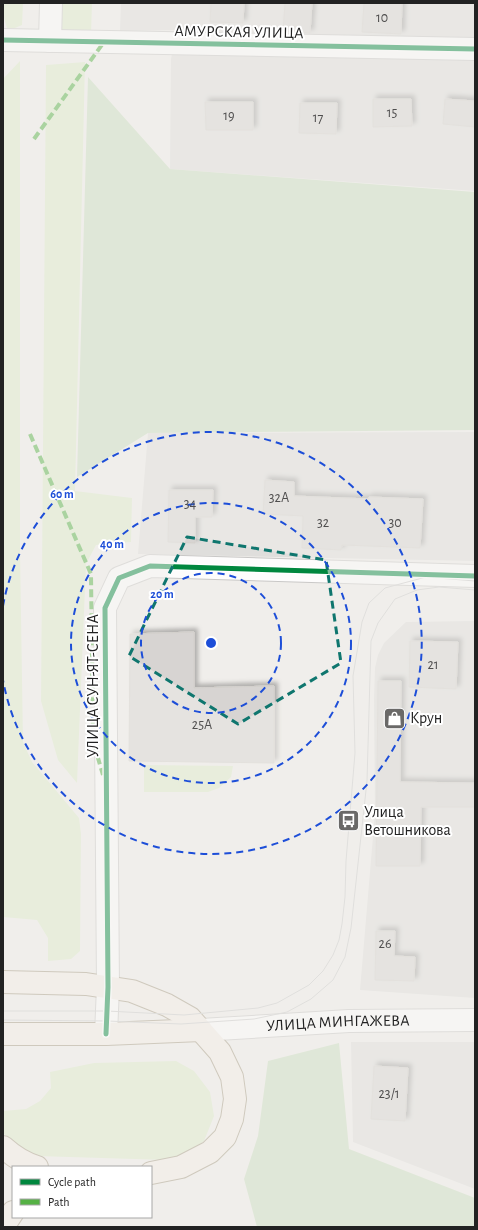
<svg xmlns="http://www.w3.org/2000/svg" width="478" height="1230" font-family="'Alegreya Sans',sans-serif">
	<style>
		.residential { fill: #dfdedc }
		.grass { fill: #ddeccb }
		.forest { fill: #cbdec1 }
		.building { fill: #d7d4d2; stroke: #d3d0cc; filter: url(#shadow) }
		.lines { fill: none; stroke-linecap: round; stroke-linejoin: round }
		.minor-casing { stroke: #c9c8c7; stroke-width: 24 }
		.major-casing { stroke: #a79c86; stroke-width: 24 }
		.minor { stroke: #fdfcfc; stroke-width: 22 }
		.major { stroke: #f3ede7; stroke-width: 22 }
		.tram { stroke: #ccc; stroke-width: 1 }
		.quiet { stroke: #55b145; stroke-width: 4; stroke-dasharray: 8 4; stroke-linecap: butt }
		.cycleway-casing { stroke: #fff; stroke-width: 8 }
		.cycleway { stroke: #00873e; stroke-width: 5 }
		.marked { fill: none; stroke: #0f766e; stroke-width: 3; stroke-dasharray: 8 5; stroke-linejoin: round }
		.ring { fill: none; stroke: #1d4ed8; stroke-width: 2; stroke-dasharray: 7 5 }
		.labels { text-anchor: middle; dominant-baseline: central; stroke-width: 4; stroke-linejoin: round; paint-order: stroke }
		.number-label { font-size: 14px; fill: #4f4e4e }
		.street-label { font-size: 16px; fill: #222; stroke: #fff }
		.poi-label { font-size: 16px; fill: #222; stroke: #fff; text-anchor: start }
		.centre { fill: #1d4ed8; stroke: #fff; stroke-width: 2 }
		.ring-label { font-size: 12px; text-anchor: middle; font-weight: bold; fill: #1d4ed8; stroke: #fff; stroke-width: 4; stroke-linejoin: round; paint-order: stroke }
	</style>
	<defs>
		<filter id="shadow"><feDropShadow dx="3.5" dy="-3.5" stdDeviation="2" flood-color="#0004"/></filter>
	</defs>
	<rect width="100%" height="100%" fill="#f0eeeb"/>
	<g class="residential">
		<polygon points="121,3 475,3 475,191 170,169 171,59 177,30 120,31"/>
		<polygon points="475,432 475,561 138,554 148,433"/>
		<polygon points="475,621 475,998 360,990 375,813 374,699 375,668 378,655 384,643 406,622"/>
		<polygon points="351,1042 475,1042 475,1189 353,1142"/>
	</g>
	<g class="grass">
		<polygon points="4,3 23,3 22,25 15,28 7,28 4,18"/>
		<polygon points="55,3 92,3 91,34 54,33"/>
		<polygon points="20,61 20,551 23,742 32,762 79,818 81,834 80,951 71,959 48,961 48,938 37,920 3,917 3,79"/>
		<polygon points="85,62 75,491 132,498 131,542 96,545 86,564 77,783 58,760 41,701 46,65"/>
		<polygon points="144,765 233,766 231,777 219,788 208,792 144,792"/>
		<polygon points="176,1061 194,1071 210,1092 214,1116 204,1141 186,1155 167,1160 36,1156 18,1147 3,1133 3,1111 26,1109 40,1101 51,1088 50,1072 94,1063"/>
	</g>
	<g class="forest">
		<polygon points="88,77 170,169 475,192 475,430 148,433 77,477"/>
		<polygon points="339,1043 349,1149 475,1198 475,1227 257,1227 244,1179 258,1136 268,1061"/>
	</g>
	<g class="building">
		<polygon points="211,3 244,3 243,23 210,22"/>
		<polygon points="285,3 312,3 310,33 283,31"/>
		<polygon points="364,3 402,3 401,34 362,32"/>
		<polygon points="373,99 411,99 412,126 373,127"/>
		<polygon points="445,99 475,101 475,127 443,124"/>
		<polygon points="205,102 253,102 253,130 206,130"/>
		<polygon points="300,103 337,103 336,134 299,133"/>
		<polygon points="265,480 294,482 294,496 369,499 369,497 423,499 420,548 342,545 341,550 302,548 303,516 263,514"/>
		<polygon points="169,490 213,490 212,517 195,517 195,543 168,542"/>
		<polygon points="194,632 194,688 274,686 274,763 129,761 130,634"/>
		<polygon points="410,641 458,642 456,689 409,687"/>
		<polygon points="378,681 401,681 400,782 475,783 475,807 421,807 420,866 376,866"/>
		<polygon points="376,931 395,931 394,956 415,957 414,981 375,980"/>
		<polygon points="374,1066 408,1068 405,1121 371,1119"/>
	</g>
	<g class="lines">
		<defs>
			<g id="minor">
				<polyline points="3,40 475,49"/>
				<polyline points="50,41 51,3"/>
				<path id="s1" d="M201 1030 349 1021 475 1020"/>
				<polyline points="106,1034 108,987 105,608 119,578 150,566 475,576"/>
			</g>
			<g id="major">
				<polyline points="3,982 86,984 132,991 167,1005 190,1018 220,1052 232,1077 235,1099 232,1119 225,1137 210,1152 181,1167 151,1173"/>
				<polyline points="3,1034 106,1034 201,1030"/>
				<path d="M3 1147C13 1156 23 1163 37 1167"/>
				<polyline points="3,1227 13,1212"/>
			</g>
		</defs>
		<use href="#minor" class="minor-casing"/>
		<use href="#major" class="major-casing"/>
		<use href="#minor" class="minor"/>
		<use href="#major" class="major"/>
		<g class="tram">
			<polyline points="3,1011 107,1011 184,1015 258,1008 277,1003 309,985 323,971 333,955 339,940 342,924 345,897 346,861 355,753 353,676 362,622 369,603 385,588 426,577 475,581"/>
			<polyline points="3,1020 107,1021 181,1024 254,1019 287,1012 311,999 333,980 345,957 351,928 367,781 371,641 378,623 395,599 417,590 439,587 475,590"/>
		</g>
		<g class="quiet">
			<polyline points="34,139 104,42"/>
			<polyline points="30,434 91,574 93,741 103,775"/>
		</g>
		<defs>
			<g id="cycleway">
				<polyline points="3,40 475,49"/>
				<polyline points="106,1034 108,987 105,608 119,578 150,566 475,576"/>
			</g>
		</defs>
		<use href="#cycleway" class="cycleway-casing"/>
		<use href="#cycleway" class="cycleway"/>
	</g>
	<path d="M0 0H478V1230H0ZM187 537 326 560 341 663 238 724 129 656Z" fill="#f0eeeb" fill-opacity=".55" fill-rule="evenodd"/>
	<path class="marked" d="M187 537 326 560 341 663 238 724 129 656Z"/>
	<g class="ring">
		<circle cx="211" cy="643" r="70"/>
		<circle cx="211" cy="643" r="140"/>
		<path d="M3 606A211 211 0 1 1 3 680"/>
	</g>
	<defs>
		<symbol id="shop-square" viewBox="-11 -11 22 22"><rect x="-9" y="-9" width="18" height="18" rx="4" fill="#6a6968" stroke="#fff"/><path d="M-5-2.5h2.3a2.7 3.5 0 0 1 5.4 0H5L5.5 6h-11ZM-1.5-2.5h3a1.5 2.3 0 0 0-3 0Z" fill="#fff"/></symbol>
		<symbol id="bus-square" viewBox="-11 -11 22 22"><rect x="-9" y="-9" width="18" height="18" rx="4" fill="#6a6968" stroke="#fff"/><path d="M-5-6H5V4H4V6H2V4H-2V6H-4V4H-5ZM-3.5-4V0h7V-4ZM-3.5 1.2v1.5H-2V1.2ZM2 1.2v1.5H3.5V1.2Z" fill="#fff"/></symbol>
	</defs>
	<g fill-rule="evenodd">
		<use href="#shop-square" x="382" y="706" width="25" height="25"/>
		<use href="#bus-square" x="336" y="808" width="25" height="25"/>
	</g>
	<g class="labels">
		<g class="number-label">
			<text x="382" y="18">10</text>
			<text x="392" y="113">15</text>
			<text x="229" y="116">19</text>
			<text x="318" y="118">17</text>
			<text x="279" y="498">32А</text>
			<text x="190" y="504">34</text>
			<text x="323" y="523">32</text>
			<text x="395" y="523">30</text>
			<text x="433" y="665">21</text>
			<text x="202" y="725">25А</text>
			<text x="385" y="944">26</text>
			<text x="389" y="1094">23/1</text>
		</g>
		<g class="street-label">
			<text transform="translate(239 32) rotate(1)">АМУРСКАЯ УЛИЦА</text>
			<text transform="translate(93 686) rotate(-90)">УЛИЦА СУН-ЯТ-СЕНА</text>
			<text stroke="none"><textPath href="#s1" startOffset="137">УЛИЦА МИНГАЖЕВА</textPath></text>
		</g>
		<g class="poi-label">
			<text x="410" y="718">Крун</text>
			<text x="364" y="812">Улица<tspan x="364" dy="18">Ветошникова</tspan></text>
		</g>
	</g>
	<circle cx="211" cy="643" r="6" class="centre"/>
	<g class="ring-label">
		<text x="62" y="498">60 m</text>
		<text x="112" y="548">40 m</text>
		<text x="162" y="598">20 m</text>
	</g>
	<rect width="478" height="1230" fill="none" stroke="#222222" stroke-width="8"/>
	<rect x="12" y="1166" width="140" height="52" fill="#ffffff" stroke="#a7a7a7"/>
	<rect x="20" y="1179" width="20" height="6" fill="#00873e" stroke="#a7a7a7"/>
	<text x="48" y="1186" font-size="12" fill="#222222">Cycle path</text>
	<rect x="20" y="1199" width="20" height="6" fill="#55b145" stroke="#a7a7a7"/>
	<text x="48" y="1206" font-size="12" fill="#222222">Path</text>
</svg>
